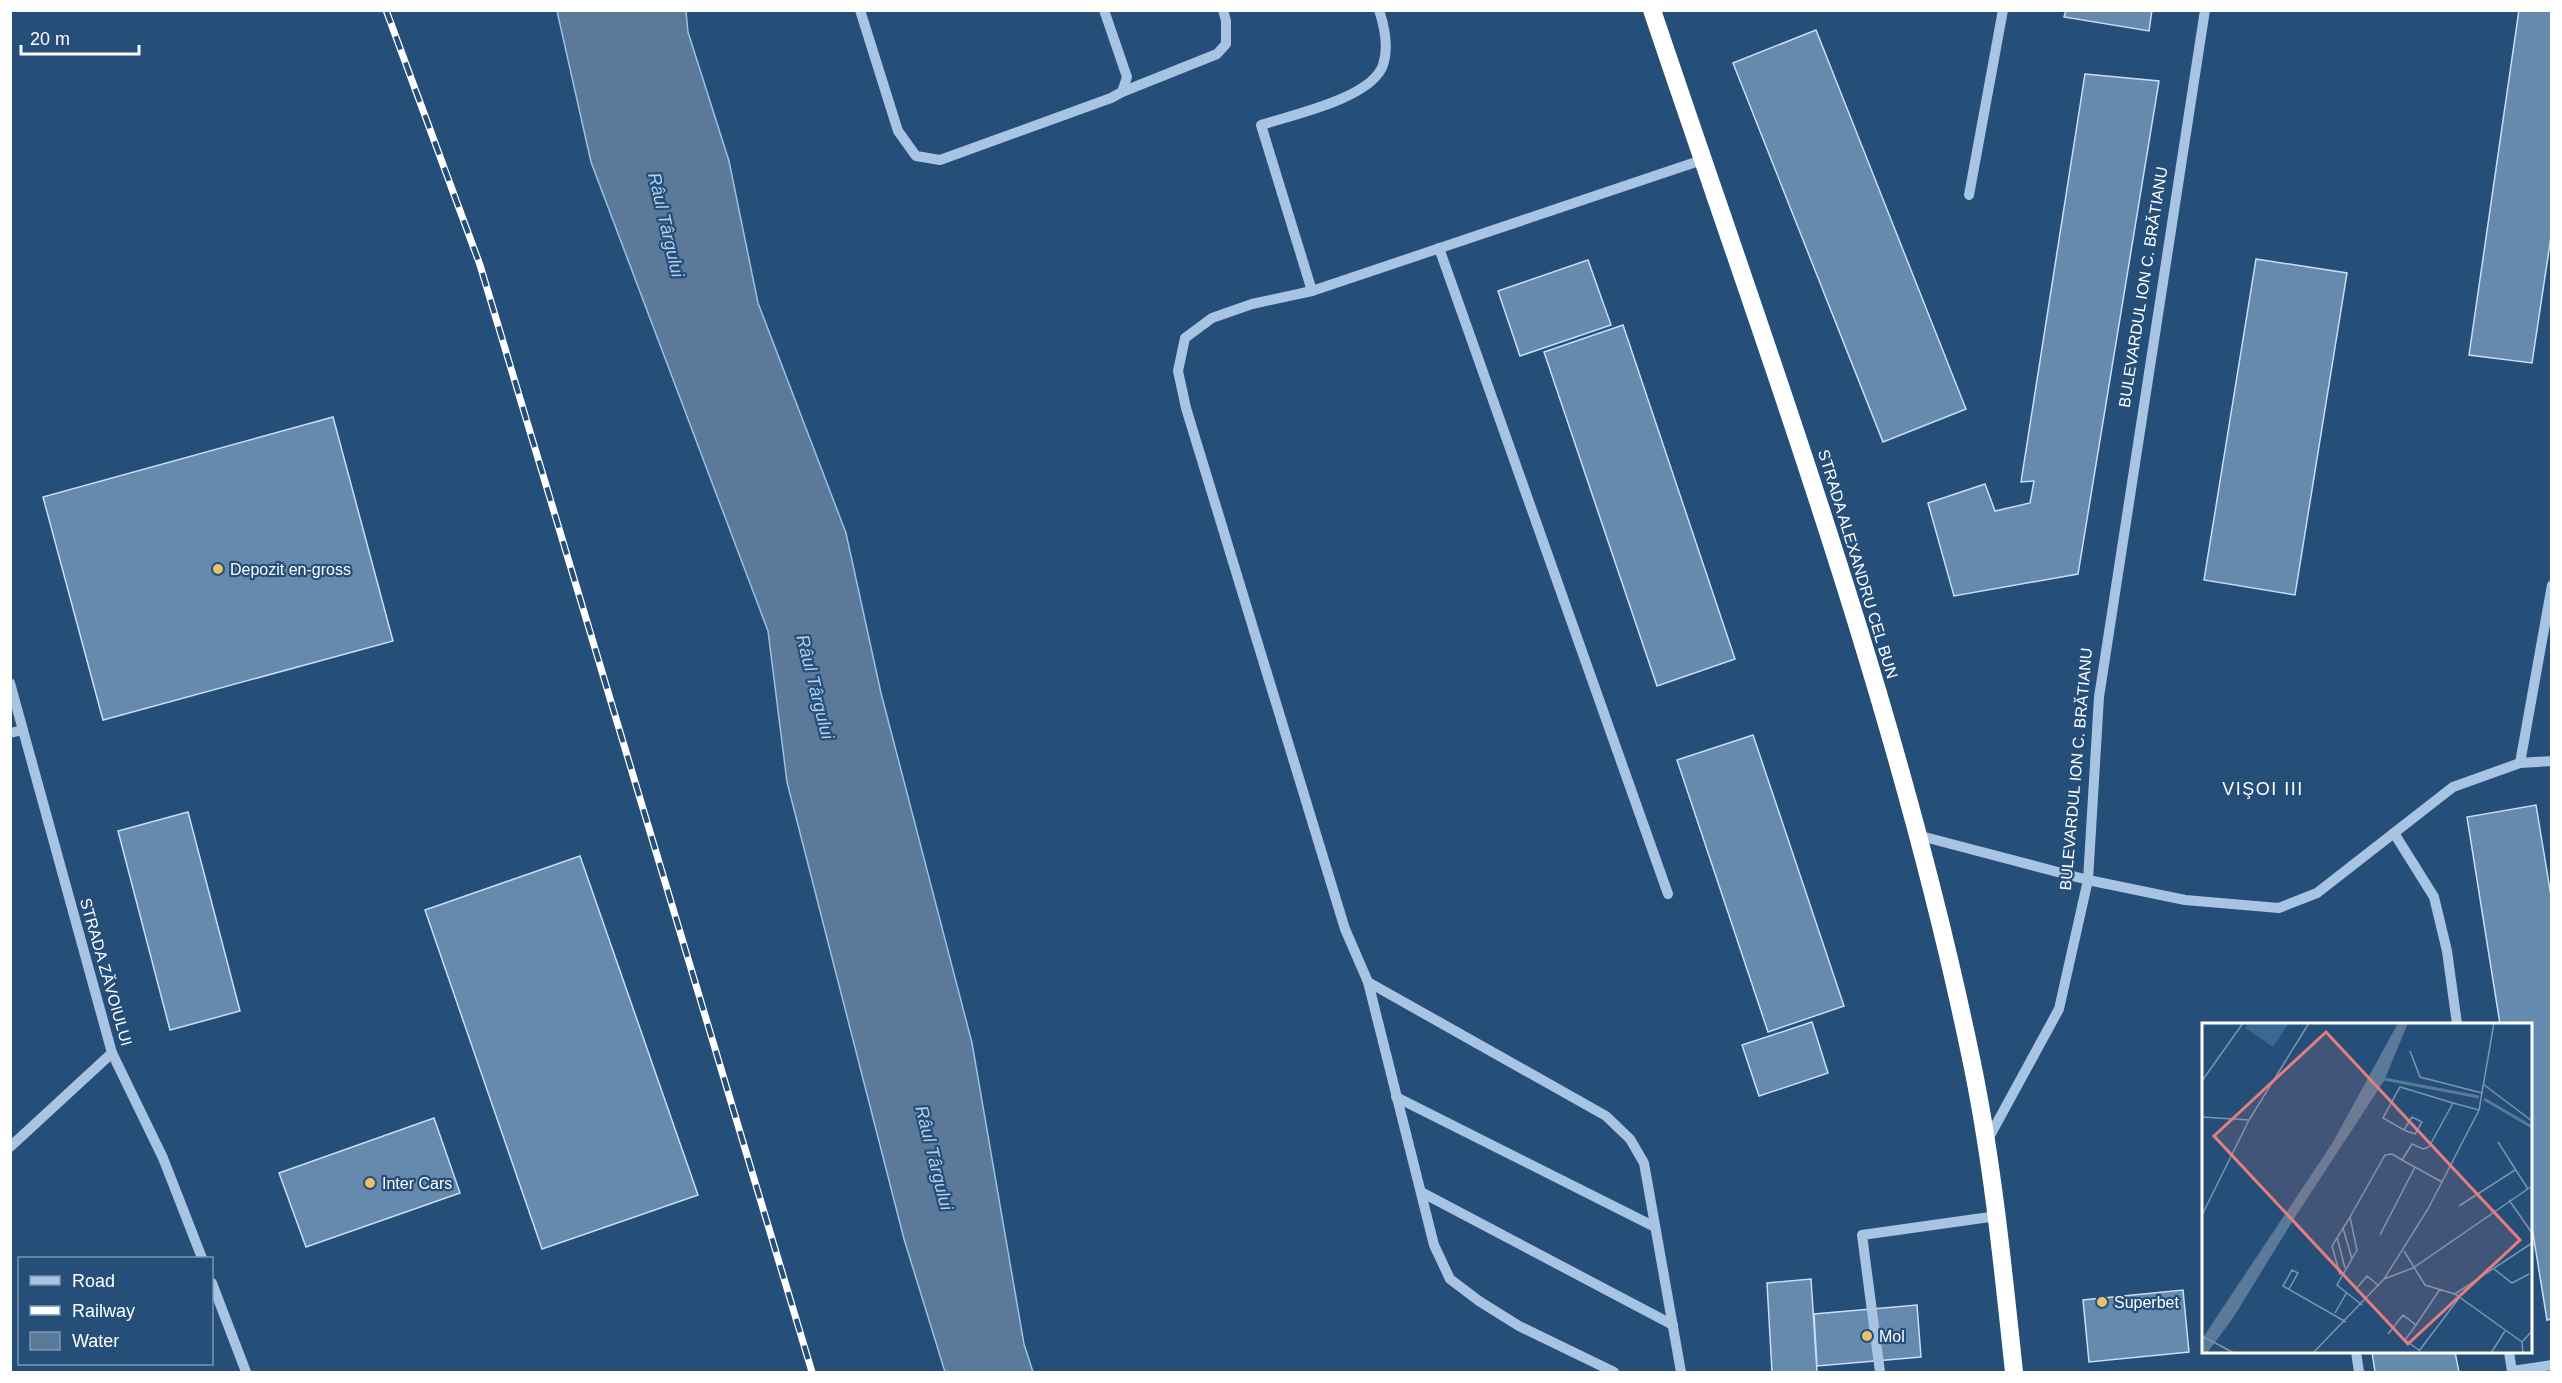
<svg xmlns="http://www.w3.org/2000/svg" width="2562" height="1383" font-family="Helvetica,sans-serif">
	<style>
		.water { fill: #5b7998; stroke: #9bc1e4; stroke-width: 1.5 }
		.building { fill: #658aae; stroke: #c9def3; stroke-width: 1.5 }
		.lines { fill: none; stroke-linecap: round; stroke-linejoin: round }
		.minor { stroke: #a7c5e3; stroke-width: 10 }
		.highway { stroke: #fff; stroke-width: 18 }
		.rail-casing { stroke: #fff; stroke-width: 7 }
		.rail { stroke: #254e78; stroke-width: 4.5; stroke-dasharray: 14; stroke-linecap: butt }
		.poi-dot { fill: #ecc06b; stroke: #254e78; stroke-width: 2 }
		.labels { text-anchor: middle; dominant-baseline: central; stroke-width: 4.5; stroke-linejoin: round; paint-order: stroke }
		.street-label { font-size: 16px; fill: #fff; stroke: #254e78 }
		.poi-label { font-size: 16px; fill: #fff; stroke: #254e78; text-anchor: start }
		.water-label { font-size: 18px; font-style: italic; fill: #b2cfeb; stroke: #254e78 }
		.neighbourhood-label { font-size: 18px; letter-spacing: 1.5px; fill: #fff; stroke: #254e78 }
		.inset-river { fill: none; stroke: #5b7998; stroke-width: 3 }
		.inset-road { fill: none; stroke: #7c95ae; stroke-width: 1.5 }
		.view { fill: #e67e7e; fill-opacity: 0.15; stroke: #e67e7e; stroke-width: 3 }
		.inset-edge { fill: none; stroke: #fff; stroke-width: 3 }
	</style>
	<rect width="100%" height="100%" fill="#254e78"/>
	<polygon class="water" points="557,11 686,11 688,32 729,161 758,303 846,533 881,693 972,1043 1024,1344 1033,1372 945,1372 904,1239 787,782 768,631 591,162"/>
	<g class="building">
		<polygon points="2066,10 2152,10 2149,31 2064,17"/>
		<polygon points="2519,10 2552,10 2552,230 2532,363 2469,355"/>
		<polygon points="1816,30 1966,409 1883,442 1733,63"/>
		<polygon points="2085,74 2159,81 2078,574 1954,596 1928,503 1985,484 1995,511 2030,503 2034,481 2021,482"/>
		<polygon points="2256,259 2347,273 2295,595 2204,580"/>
		<polygon points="1588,260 1611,325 1520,356 1498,291"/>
		<polygon points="1623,325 1735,659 1657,686 1544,352"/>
		<polygon points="333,417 393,641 103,720 43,497"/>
		<polygon points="1753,735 1844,1006 1768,1032 1677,760"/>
		<polygon points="2536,805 2552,902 2552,1319 2547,1320 2530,1215 2530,1024 2500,1024 2467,817"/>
		<polygon points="188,812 240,1011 170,1030 118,831"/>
		<polygon points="580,856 698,1195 542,1249 425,910"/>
		<polygon points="1812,1022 1828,1073 1759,1096 1742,1045"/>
		<polygon points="434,1118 460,1193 306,1247 279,1173"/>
		<polygon points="1811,1279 1817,1372 1772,1372 1767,1283"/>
		<polygon points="2183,1290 2189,1352 2089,1362 2083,1300"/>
		<polygon points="1917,1305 1921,1357 1817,1366 1814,1314"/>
		<polygon points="2372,1352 2455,1352 2459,1372 2375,1372"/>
	</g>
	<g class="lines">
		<g class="minor">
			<polyline points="860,10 898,131 916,156 940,160 1111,98 1122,92 1127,77 1104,10"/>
			<path d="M1379 10C1385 28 1389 47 1383 65 1372 98 1292 115 1261 125L1312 291 1702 160"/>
			<polyline points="1122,92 1217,54 1226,44 1226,21 1223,10"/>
			<polyline points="1969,195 2003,10"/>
			<polyline points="1439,248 1668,894"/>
			<polyline points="1312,291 1252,304 1212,318 1185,338 1178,371 1186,408 1345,929 1368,982 1606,1116 1630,1139 1644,1163 1681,1372"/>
			<polyline points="10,683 112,1053 163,1158 202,1258"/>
			<polyline points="10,733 23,730"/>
			<polyline points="2520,763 2552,585"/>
			<polyline points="2394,833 2434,897 2447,951 2457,1024"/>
			<polyline points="1917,835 2088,880 2185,900 2279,908 2317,893 2453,787 2520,763 2552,761"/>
			<polyline points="1368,982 1434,1245 1450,1279 1479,1301 1519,1326 1614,1372"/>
			<polyline points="1396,1097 1655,1227"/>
			<polyline points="1987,1141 2059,1009 2088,880 2099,697 2205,10"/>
			<polyline points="10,1147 112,1053"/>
			<polyline points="1421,1192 1673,1325"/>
			<polyline points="212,1283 246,1372"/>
			<polyline points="2356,1352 2359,1372"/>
			<polyline points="2509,1352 2512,1371 2552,1365"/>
			<polyline points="1880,1372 1862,1235 1997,1216"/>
		</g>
		<path class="highway" d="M1652 10C1769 358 1898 703 1972 1063 1993 1165 2003 1269 2014 1372"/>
		<defs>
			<polyline id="rail" points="386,10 480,265 812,1372"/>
		</defs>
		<use href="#rail" class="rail-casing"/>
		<use href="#rail" class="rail"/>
	</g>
	<g class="poi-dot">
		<circle cx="218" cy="569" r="6"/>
		<circle cx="370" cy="1183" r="6"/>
		<circle cx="2102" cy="1302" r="6"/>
		<circle cx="1867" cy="1336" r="6"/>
	</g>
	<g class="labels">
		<g class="street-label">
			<text transform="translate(2143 287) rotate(-81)">BULEVARDUL ION C. BRĂTIANU</text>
			<text transform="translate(1858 564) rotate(73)">STRADA ALEXANDRU CEL BUN</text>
			<text transform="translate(2076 769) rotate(-85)">BULEVARDUL ION C. BRĂTIANU</text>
			<text transform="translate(106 972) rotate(74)">STRADA ZĂVOIULUI</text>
		</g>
		<g class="poi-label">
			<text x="230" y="569">Depozit en-gross</text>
			<text x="382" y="1183">Inter Cars</text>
			<text x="2114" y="1302">Superbet</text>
			<text x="1879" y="1336">Mol</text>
		</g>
		<g class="water-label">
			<text transform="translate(666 225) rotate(77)">Râul Târgului</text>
			<text transform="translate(815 687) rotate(76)">Râul Târgului</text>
			<text transform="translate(934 1158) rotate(76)">Râul Târgului</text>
		</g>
		<g class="neighbourhood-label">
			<text x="2263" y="789">VIŞOI III</text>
		</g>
	</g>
	<g transform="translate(2202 1023)">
		<rect width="330" height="330" fill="#254e78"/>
		<path d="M46 0H87L71 24 43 5Z" fill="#396895"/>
		<path d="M196 0H206L182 58 93 194 31 295 5 330H0V316L131 119Z" fill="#5b7998"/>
		<path class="inset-river" d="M182 56 277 74M282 76 330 104"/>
		<path class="inset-road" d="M208 28 218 54 280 70M0 58 41 0M281 61 330 98M251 80 277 87M0 94 47 97M202 107 213 111 220 99 210 94 202 107 181 95 198 64 251 80 227 124 221 126 210 121 200 137 240 159M296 119 326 166M307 177 330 210M257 183 313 147M0 192 47 97 107 0M141 205 150 236M178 212 213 144M135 214 143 245M202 228 223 262 253 271 320 319M292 246 310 260 327 251M138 252 130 223 148 194M182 256 211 245 330 163M87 266 96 250 90 247 81 263 144 299M253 271 330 220M164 276 154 266 165 253 177 263M160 282 135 262 155 227 148 194 183 132 190 131 200 137M133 290 145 269M214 302 238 266M186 311 201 292 214 302 203 317 217 327M0 313 32 330M217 328 257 275M111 330 182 256 226 186 277 87 292 0M289 330 303 308M321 330 320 319 330 308"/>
		<path class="view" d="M124 9 318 217 206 321 12 113Z"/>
		<rect width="330" height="330" class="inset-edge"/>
	</g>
	<rect width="2562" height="1383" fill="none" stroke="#ffffff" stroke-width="24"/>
	<rect x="18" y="1257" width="195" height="108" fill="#254e78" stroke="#7c95ae" stroke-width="1.5"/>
	<rect x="30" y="1276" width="30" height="9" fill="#a7c5e3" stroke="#7c95ae" stroke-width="1.5"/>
	<text x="72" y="1287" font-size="18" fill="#ffffff">Road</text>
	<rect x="30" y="1306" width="30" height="9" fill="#ffffff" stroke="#7c95ae" stroke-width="1.5"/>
	<text x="72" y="1317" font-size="18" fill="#ffffff">Railway</text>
	<rect x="30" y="1332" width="30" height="18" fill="#5b7998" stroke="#7c95ae" stroke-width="1.5"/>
	<text x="72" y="1347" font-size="18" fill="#ffffff">Water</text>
	<path d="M21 45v9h118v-9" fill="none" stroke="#ffffff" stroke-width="3"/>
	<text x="30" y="45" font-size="18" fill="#ffffff" stroke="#254e78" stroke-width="4.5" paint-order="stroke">20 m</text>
</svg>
